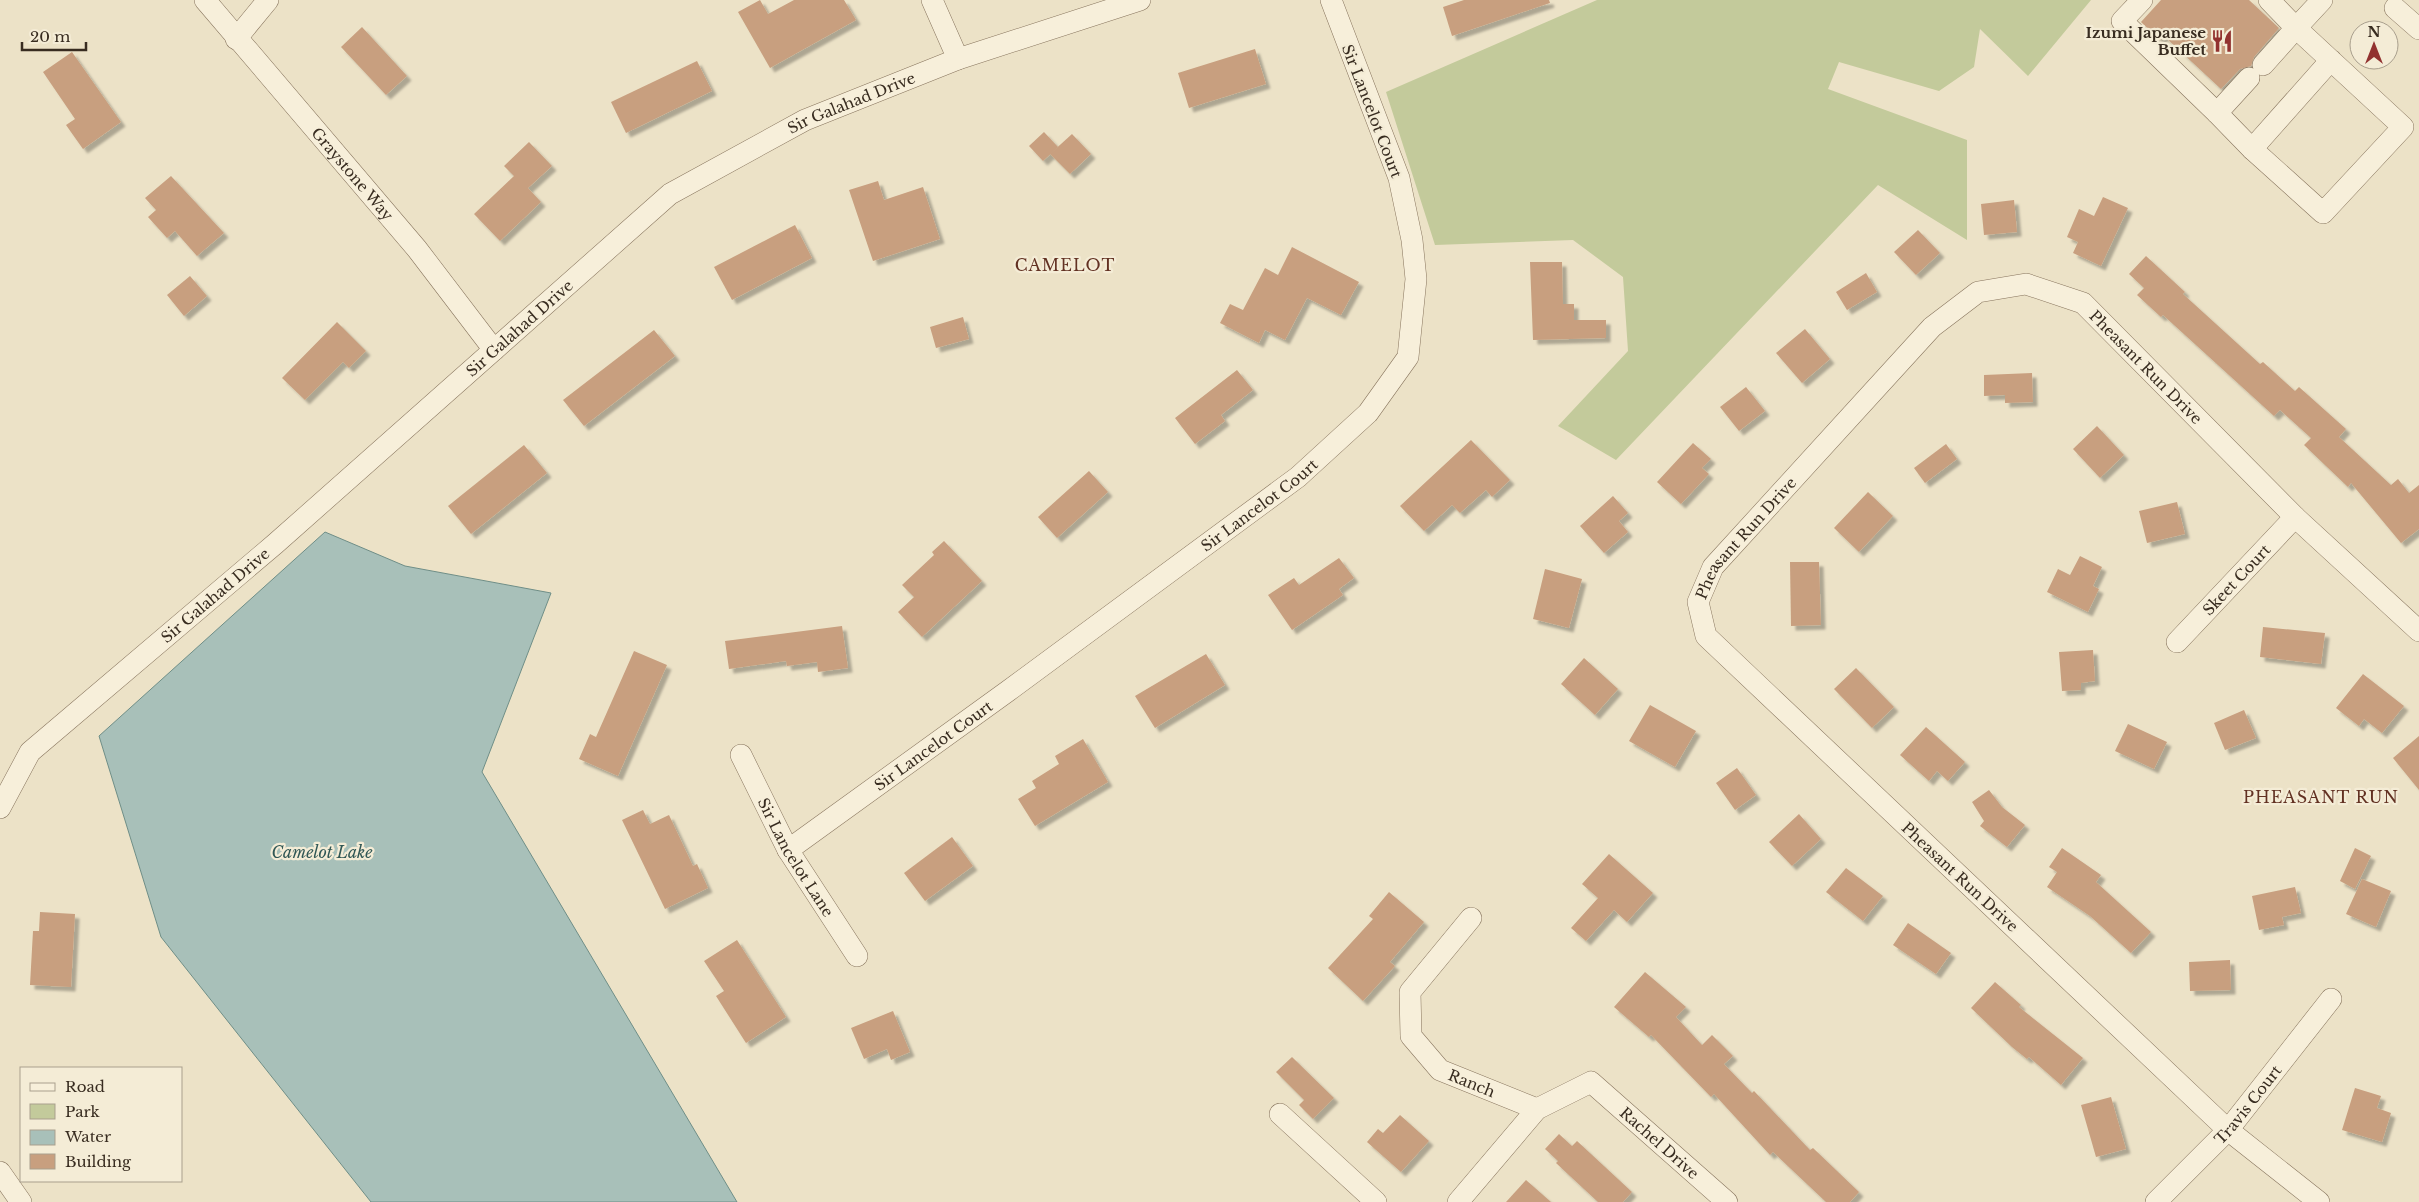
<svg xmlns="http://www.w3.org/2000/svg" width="2419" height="1202" font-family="'Libre Baskerville',serif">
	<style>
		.green { fill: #c3ca9b }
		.water { fill: #a8c0b9; stroke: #6f8e87 }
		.building { fill: #c89f7f; filter: url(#shadow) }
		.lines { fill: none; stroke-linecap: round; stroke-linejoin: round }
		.minor-casing { stroke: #87745d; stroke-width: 22 }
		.minor { stroke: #f7efda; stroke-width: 21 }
		.labels { text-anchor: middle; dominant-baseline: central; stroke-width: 4.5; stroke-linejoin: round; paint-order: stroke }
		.poi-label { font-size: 15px; font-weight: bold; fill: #382c20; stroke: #f4ecd6; text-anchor: end }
		.street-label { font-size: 15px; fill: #382c20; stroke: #f4ecd6 }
		.neighbourhood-label { font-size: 16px; letter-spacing: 1px; fill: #623122; stroke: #f4ecd6 }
		.water-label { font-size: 16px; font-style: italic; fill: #305755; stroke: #f4ecd6 }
	</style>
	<defs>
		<filter id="shadow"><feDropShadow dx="4.5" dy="4.5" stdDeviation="1" flood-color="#0004"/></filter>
	</defs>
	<rect width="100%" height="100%" fill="#ece2c7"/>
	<polygon class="green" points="1597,0 2091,0 2028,76 1980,29 1974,67 1939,91 1839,62 1828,89 1967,140 1967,240 1878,185 1616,460 1558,426 1628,351 1623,277 1573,240 1435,245 1386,92"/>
	<polygon class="water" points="325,532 405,566 551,593 482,772 737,1202 371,1202 161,937 99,736"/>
	<g class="building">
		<polygon points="760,0 768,14 794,0 844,0 856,20 770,68 738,12"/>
		<polygon points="1464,0 1549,0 1550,3 1452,36 1443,7"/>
		<polygon points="2161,0 2249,0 2279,28 2254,57 2251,66 2240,69 2221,89 2164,36 2160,40 2141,22"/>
		<polygon points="362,27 407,76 386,95 341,47"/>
		<polygon points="1255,49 1266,84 1189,108 1178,73"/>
		<polygon points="72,52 121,122 83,149 66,125 75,119 43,72"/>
		<polygon points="697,61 712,91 626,133 611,102"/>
		<polygon points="1044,132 1058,147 1043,161 1029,146"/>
		<polygon points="1072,134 1091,154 1070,174 1050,154"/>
		<polygon points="529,142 552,166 528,188 541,202 500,241 474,214 514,176 504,166"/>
		<polygon points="171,176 224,233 197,256 175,231 167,238 148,217 156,210 145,198"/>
		<polygon points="878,181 884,200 923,187 940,239 873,261 849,190"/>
		<polygon points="2103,197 2128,208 2101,266 2073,253 2078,242 2067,237 2079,209 2094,216"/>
		<polygon points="2014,200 2017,232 1984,235 1981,204"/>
		<polygon points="795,225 812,258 732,300 714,267"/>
		<polygon points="1918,230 1940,253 1916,275 1894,252"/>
		<polygon points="1292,247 1359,282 1341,315 1307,298 1285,340 1265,330 1259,343 1220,323 1230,304 1243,310 1265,268 1278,275"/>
		<polygon points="2146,256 2185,292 2183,294 2260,364 2263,362 2295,391 2299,387 2346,429 2339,437 2391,485 2398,479 2409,493 2419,485 2419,529 2401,543 2351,483 2348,487 2304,445 2311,438 2280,410 2274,416 2163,315 2161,317 2137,295 2144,288 2129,274"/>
		<polygon points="1530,262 1562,262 1563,304 1574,304 1574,320 1606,320 1606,338 1533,340"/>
		<polygon points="1866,273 1877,292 1847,310 1836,292"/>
		<polygon points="190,276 207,296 184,316 167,295"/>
		<polygon points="963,317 969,339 936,348 930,327"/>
		<polygon points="337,322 366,351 349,368 343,362 305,400 282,378"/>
		<polygon points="1805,329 1830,359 1802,383 1776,353"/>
		<polygon points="654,330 675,356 584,426 563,400"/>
		<polygon points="1237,370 1253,390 1221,415 1225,421 1195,444 1175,418"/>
		<polygon points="2032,373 2033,402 2005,403 2005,395 1984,396 1984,375"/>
		<polygon points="1746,387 1765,411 1739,431 1720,407"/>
		<polygon points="2097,426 2124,455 2100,478 2073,449"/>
		<polygon points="1471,440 1510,480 1492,497 1486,490 1460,513 1452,505 1424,531 1400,506"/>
		<polygon points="1693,443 1711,459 1702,468 1709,474 1681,504 1657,482"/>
		<polygon points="1946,444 1957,459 1925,483 1914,468"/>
		<polygon points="524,445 547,473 471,534 448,506"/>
		<polygon points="1089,471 1108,492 1057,538 1038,517"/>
		<polygon points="1868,492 1893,516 1859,552 1834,528"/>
		<polygon points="1613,496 1628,513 1619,521 1628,532 1604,553 1580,526"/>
		<polygon points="2177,502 2185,534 2147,543 2139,511"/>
		<polygon points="944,541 982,581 922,637 898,612 914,597 902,585 934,555 932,552"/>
		<polygon points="2080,556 2102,567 2093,586 2099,589 2088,612 2047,592 2058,569 2070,575"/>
		<polygon points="1339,558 1354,578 1339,589 1343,595 1292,630 1268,595 1294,578 1299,585"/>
		<polygon points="1790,562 1819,562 1821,625 1791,626"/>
		<polygon points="1545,569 1582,579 1569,628 1533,619"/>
		<polygon points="842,626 848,668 818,672 817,662 787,666 786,661 729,669 725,641"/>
		<polygon points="2263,627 2325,633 2321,664 2260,657"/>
		<polygon points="2093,650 2095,681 2081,683 2081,690 2062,691 2059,652"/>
		<polygon points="634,651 667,665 618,776 579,759 590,734 596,737"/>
		<polygon points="1206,654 1225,685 1155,728 1135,696"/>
		<polygon points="1584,658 1618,689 1595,715 1561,684"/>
		<polygon points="1856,668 1894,707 1872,728 1834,689"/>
		<polygon points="2363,674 2404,706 2382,733 2364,719 2359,726 2336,708"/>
		<polygon points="1650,705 1696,731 1675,767 1629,741"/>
		<polygon points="2244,710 2256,738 2225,750 2214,723"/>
		<polygon points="2128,724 2167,742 2154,769 2115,751"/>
		<polygon points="1926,727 1965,762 1948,781 1937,771 1929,781 1900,755"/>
		<polygon points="2419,736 2419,790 2393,758"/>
		<polygon points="1083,739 1108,782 1035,826 1018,799 1036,788 1032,781 1059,764 1055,756"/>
		<polygon points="1737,768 1756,795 1735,810 1716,783"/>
		<polygon points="1989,790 2002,807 2025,825 2007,847 1980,826 1984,821 1972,802"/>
		<polygon points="643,810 650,824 669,815 693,866 697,864 708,888 665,909 622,820"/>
		<polygon points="1799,814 1821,839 1792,866 1769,842"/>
		<polygon points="952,837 973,866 925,901 904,873"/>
		<polygon points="2062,848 2101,875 2096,882 2151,932 2131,953 2090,916 2047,887 2057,872 2049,867"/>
		<polygon points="2355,848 2371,856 2355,889 2340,881"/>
		<polygon points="1609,854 1653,893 1627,922 1614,910 1586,941 1571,928 1598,898 1582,884"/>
		<polygon points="1846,868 1883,896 1863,921 1826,892"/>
		<polygon points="2362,879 2391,891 2376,927 2346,914"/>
		<polygon points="2295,887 2301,913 2282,917 2284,925 2259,930 2252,896"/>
		<polygon points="1389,892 1424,922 1390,962 1395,966 1363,1001 1328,968 1373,919 1369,916"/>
		<polygon points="40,912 75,914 71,987 30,985 33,931 39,931"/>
		<polygon points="1908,923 1951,953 1936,974 1893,945"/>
		<polygon points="737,940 786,1017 746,1043 716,996 724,991 704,961"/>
		<polygon points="2230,960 2231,990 2190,991 2189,962"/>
		<polygon points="1645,972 1686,1007 1676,1017 1702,1045 1712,1035 1733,1056 1724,1064 1752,1093 1754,1091 1810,1150 1813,1148 1859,1192 1850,1202 1826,1202 1773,1152 1770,1155 1714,1094 1711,1097 1651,1035 1649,1037 1614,1007"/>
		<polygon points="1995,982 2021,1005 2019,1007 2083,1058 2061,1085 2029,1057 2027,1059 2012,1047 1971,1008"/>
		<polygon points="893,1011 910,1052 891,1060 887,1049 864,1059 851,1028"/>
		<polygon points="1292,1057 1334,1098 1313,1119 1299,1105 1304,1100 1276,1072"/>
		<polygon points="2355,1088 2381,1096 2377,1108 2391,1113 2382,1142 2342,1130"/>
		<polygon points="2111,1097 2126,1149 2096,1157 2081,1105"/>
		<polygon points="1400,1115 1429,1141 1401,1172 1367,1142 1378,1129 1383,1133"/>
		<polygon points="1559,1134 1572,1146 1577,1141 1632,1192 1623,1202 1598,1202 1556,1163 1558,1161 1545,1149"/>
		<polygon points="1526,1180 1551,1202 1506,1202"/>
	</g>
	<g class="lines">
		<defs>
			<g id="minor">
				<path id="s1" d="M205 0 417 249 494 350"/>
				<polyline points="932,0 958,59"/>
				<polyline points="2142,0 2122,21 2217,113"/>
				<polyline points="2322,0 2296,28 2403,127 2323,213 2252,149 2331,60"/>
				<polyline points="2395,8 2419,29"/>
				<polyline points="236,39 268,0"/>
				<polyline points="2263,65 2296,28 2269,0"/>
				<polyline points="2249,78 2217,113 2252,149"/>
				<path id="s2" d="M2177 642 2295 517"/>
				<path id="s3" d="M741 755 788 850 857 956"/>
				<path id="s4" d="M0 808 30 752 275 544 670 194 805 120 958 59 1140 0"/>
				<path id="s5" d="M788 850 1008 691 1298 477 1368 413 1408 357 1416 279 1412 240 1399 178 1331 0"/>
				<path id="s6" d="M1471 918 1410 992 1411 1036 1440 1070 1537 1109"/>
				<polyline points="1280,1114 1376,1202"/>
				<polyline points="0,1172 21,1202"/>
				<path id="s7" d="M1458 1202 1537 1109 1591 1082 1727 1202"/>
				<path id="s8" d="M2156 1202 2228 1130 2331 999"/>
				<path id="s9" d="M2319 1202 2228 1130 1706 636 1698 602 1713 567 1932 327 1978 292 2026 284 2083 303 2295 517 2419 631"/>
			</g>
		</defs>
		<use href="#minor" class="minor-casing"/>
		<use href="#minor" class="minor"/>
	</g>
	<defs>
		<symbol id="restaurant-bare" viewBox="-9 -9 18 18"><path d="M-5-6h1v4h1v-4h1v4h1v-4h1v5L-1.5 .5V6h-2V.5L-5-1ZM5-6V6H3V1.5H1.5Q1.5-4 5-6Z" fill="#923230" stroke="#f4ecd6" stroke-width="2.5" paint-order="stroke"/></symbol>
	</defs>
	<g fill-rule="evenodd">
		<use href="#restaurant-bare" x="2206" y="25" width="32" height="32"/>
	</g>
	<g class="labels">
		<g class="poi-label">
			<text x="2206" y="32">Izumi Japanese<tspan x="2206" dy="17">Buffet</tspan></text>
		</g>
		<g class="street-label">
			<text stroke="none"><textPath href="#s4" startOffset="1116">Sir Galahad Drive</textPath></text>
			<text transform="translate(1372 111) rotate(69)">Sir Lancelot Court</text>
			<text stroke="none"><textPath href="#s1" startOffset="228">Graystone Way</textPath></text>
			<text stroke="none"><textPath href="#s4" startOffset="711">Sir Galahad Drive</textPath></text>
			<text stroke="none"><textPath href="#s9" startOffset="1489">Pheasant Run Drive</textPath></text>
			<text stroke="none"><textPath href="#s5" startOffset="584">Sir Lancelot Court</textPath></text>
			<text stroke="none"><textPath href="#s9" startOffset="950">Pheasant Run Drive</textPath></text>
			<text stroke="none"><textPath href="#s2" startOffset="86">Skeet Court</textPath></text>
			<text stroke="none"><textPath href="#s4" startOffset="306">Sir Galahad Drive</textPath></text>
			<text stroke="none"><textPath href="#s5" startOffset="179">Sir Lancelot Court</textPath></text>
			<text stroke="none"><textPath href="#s3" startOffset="116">Sir Lancelot Lane</textPath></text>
			<text transform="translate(1960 877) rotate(43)">Pheasant Run Drive</text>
			<text stroke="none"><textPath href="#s6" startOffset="219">Ranch</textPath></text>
			<text stroke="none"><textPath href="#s8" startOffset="134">Travis Court</textPath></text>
			<text stroke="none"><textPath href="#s7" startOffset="274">Rachel Drive</textPath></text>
		</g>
		<g class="neighbourhood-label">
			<text x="1065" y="265">CAMELOT</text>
			<text x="2321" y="797">PHEASANT RUN</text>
		</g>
		<g class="water-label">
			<text x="322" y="852">Camelot Lake</text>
		</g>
	</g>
	<rect x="20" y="1067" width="162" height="115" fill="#f4ecd6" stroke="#a99f8d"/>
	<rect x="30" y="1083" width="25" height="8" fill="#f7efda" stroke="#a99f8d"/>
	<text x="65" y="1092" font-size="15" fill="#382c20">Road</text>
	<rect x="30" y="1104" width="25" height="15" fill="#c3ca9b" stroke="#a99f8d"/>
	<text x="65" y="1117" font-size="15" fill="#382c20">Park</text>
	<rect x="30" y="1130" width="25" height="15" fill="#a8c0b9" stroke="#a99f8d"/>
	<text x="65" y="1142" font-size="15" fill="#382c20">Water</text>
	<rect x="30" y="1154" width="25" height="15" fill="#c89f7f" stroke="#a99f8d"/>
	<text x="65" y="1167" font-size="15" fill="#382c20">Building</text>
	<g transform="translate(2374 45)"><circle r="24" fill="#f4ecd6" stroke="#a99f8d"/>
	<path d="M0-4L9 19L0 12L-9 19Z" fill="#923230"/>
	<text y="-8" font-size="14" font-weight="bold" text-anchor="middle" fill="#382c20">N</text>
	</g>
	<path d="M22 42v8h64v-8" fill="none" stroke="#382c20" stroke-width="2.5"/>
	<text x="30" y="42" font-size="15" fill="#382c20" stroke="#f4ecd6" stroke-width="4" paint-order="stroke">20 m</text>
</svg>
